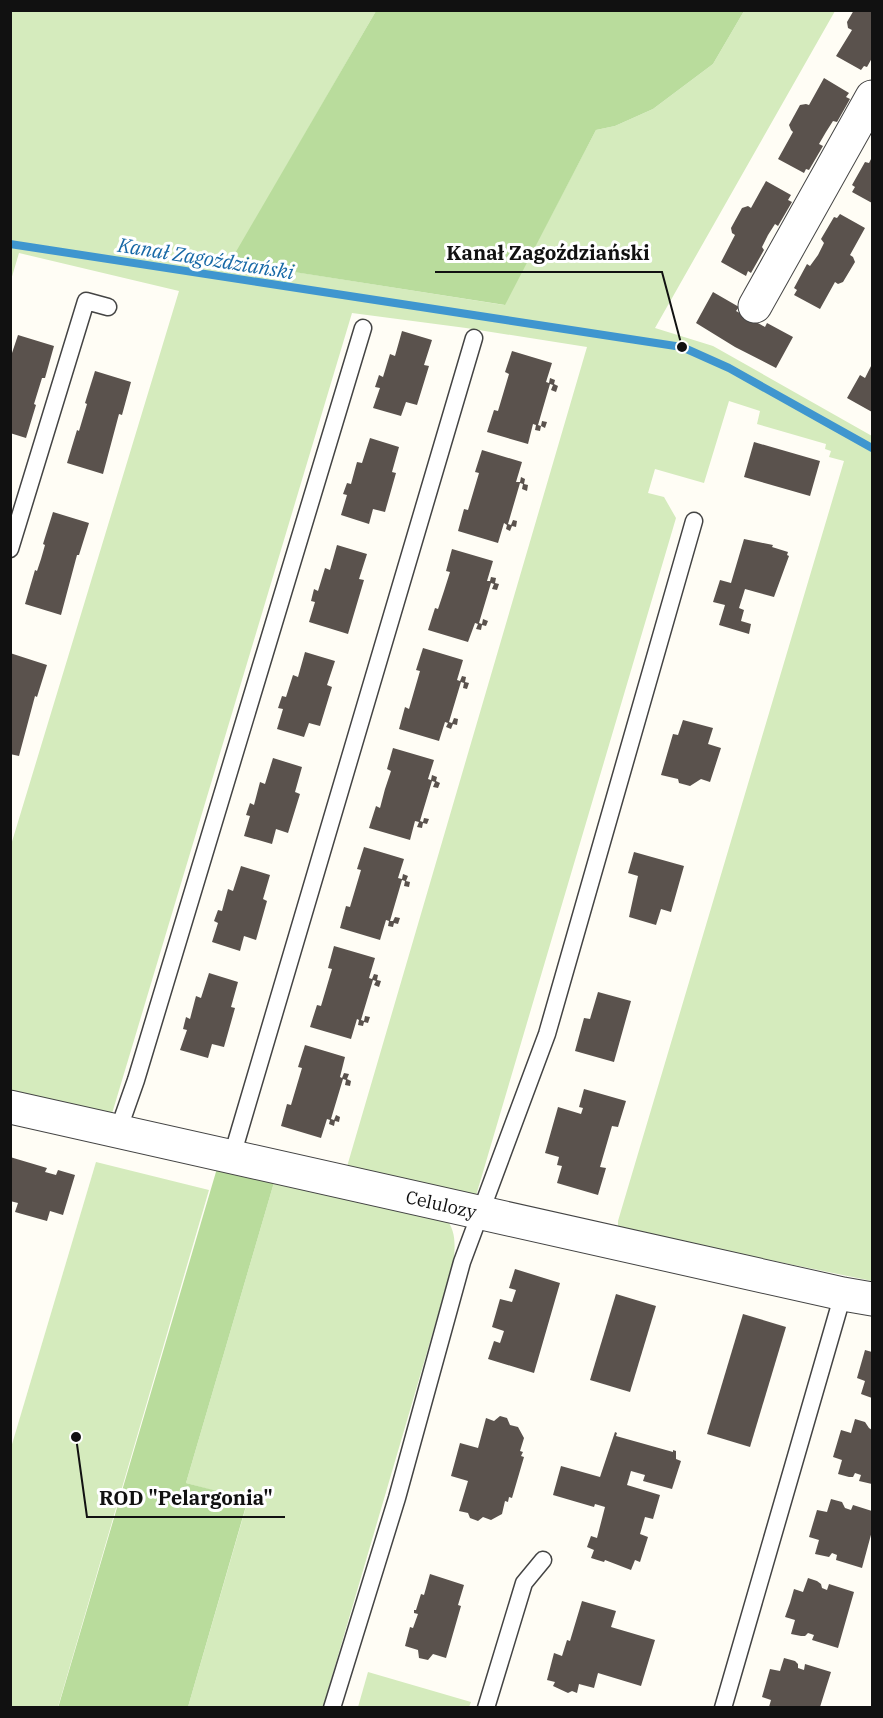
<svg xmlns="http://www.w3.org/2000/svg" width="883" height="1718" font-family="'IBM Plex Serif',serif">
	<style>
		.green { fill: #d5ebbd }
		.forest { fill: #b9dc9c }
		.lines { fill: none; stroke-linecap: round; stroke-linejoin: round }
		.stream { stroke: #3f96cf; stroke-width: 8 }
		.building { fill: #5a524d }
		.lane-casing { stroke: #444; stroke-width: 19 }
		.street-casing { stroke: #444; stroke-width: 35 }
		.lane { stroke: #fff; stroke-width: 16 }
		.street { stroke: #fff; stroke-width: 33 }
		.labels { text-anchor: middle; dominant-baseline: central; stroke-width: 6; stroke-linejoin: round; paint-order: stroke }
		.street-label { font-size: 18px; fill: #111; stroke: #fff }
		.water-label { font-size: 20px; font-style: italic; fill: #1768a6; stroke: #fff }
		.leader { fill: none; stroke: #111; stroke-width: 2 }
		.callout-dot { fill: #111; stroke: #fff; stroke-width: 2 }
		.callout-label { font-size: 20px; text-anchor: middle; font-weight: bold; fill: #111; stroke: #fff; stroke-width: 6; stroke-linejoin: round; paint-order: stroke }
	</style>
	<rect width="100%" height="100%" fill="#fffdf5"/>
	<g class="green">
		<polygon points="11,11 376,11 231,262 504,305 596,130 615,126 653,109 713,64 744,11 835,11 655,328 713,346 872,436 872,1281 618,1229 618,1221 844,461 829,457 831,451 825,449 826,444 757,424 760,411 729,401 704,483 655,469 648,493 664,497 676,518 475,1199 346,1170 587,347 466,328 352,313 111,1117 11,1093 11,845 179,291 19,253 11,280"/>
		<polygon points="96,1162 209,1190 58,1707 11,1707 10,1451"/>
		<path d="M275 1179 445 1217C456 1231 455 1242 454 1260L323 1707H188L248 1500 186 1483Z"/>
		<polygon points="368,1672 471,1702 469,1707 358,1707"/>
	</g>
	<g class="forest">
		<polygon points="376,11 376,10 744,11 713,64 653,109 615,126 596,130 505,305 230,262"/>
		<polygon points="218,1165 275,1179 186,1483 248,1499 188,1707 58,1708"/>
	</g>
	<g class="lines">
		<polyline class="stream" points="10,244 682,347 729,368 872,448"/>
	</g>
	<g class="building">
		<polygon points="854,10 872,10 872,58 867,67 864,66 861,70 836,56 852,30 848,28 847,22"/>
		<polygon points="824,78 849,93 846,97 850,99 837,122 833,121 826,132 819,144 823,146 809,170 806,169 804,173 778,159 793,132 791,130 789,125 800,105 806,104 809,105"/>
		<polygon points="872,157 872,203 852,192 855,187 852,185 865,162 869,163"/>
		<polygon points="766,181 791,195 788,200 792,202 778,226 775,224 768,235 762,247 764,250 751,273 748,271 746,276 721,262 735,235 732,233 731,228 742,208 748,206 751,208"/>
		<polygon points="840,214 865,228 850,255 853,257 855,262 843,282 838,284 835,282 820,309 794,295 797,290 794,288 807,264 810,266 818,255 824,243 821,239 834,217 837,218"/>
		<polygon points="713,292 739,307 736,311 751,319 765,327 767,323 793,337 776,368 735,347 696,323"/>
		<polygon points="402,331 432,340 424,365 429,366 417,405 406,402 401,416 373,408 380,388 375,387 379,375 383,377 390,354 395,356"/>
		<polygon points="18,335 54,346 45,378 42,378 34,404 36,405 26,438 10,433 10,359"/>
		<polygon points="512,351 552,363 546,382 549,383 550,378 555,380 554,384 558,386 556,392 551,390 553,385 550,384 538,425 541,426 542,421 547,422 545,428 541,426 540,431 535,430 536,425 533,424 528,444 487,432 494,410 498,411 509,374 505,372"/>
		<polygon points="872,364 872,412 847,398 860,375 865,378"/>
		<polygon points="95,371 131,382 122,415 119,414 103,474 67,463 77,430 79,431 87,404 85,403"/>
		<polygon points="370,438 399,447 392,472 396,473 385,512 373,509 369,524 341,515 347,495 343,494 347,483 351,484 357,462 362,463"/>
		<polygon points="754,442 820,461 810,496 744,477"/>
		<polygon points="482,450 522,462 516,482 520,482 521,477 525,479 524,484 528,485 527,491 522,489 523,484 520,483 508,524 511,525 513,520 517,521 516,527 512,526 510,531 506,529 507,525 504,523 498,543 458,531 464,509 468,510 479,473 475,472"/>
		<polygon points="53,512 89,523 79,555 77,555 61,615 25,604 35,570 37,571 41,559 45,545 43,544"/>
		<polygon points="744,539 773,545 772,547 788,552 787,555 789,556 774,597 745,589 739,608 744,610 741,621 751,624 749,634 719,625 725,605 713,602 720,580 731,583"/>
		<polygon points="337,545 367,554 359,579 364,580 348,634 309,622 315,602 311,601 314,589 318,591 325,568 330,570"/>
		<polygon points="452,549 493,561 487,581 490,581 491,577 496,578 495,583 499,584 497,590 492,589 494,584 491,583 479,623 482,624 483,619 488,621 486,626 482,625 481,630 476,629 478,624 475,623 468,642 428,630 435,608 438,609 444,591 450,572 446,571"/>
		<polygon points="423,648 463,660 457,680 460,681 462,676 466,677 465,682 469,683 467,689 463,688 464,683 461,682 449,722 452,723 454,718 458,719 457,725 453,724 451,729 446,727 448,723 445,722 439,741 399,729 405,707 409,709 420,671 416,670"/>
		<polygon points="305,652 335,661 327,685 332,687 320,726 309,723 304,737 277,729 283,709 278,708 282,696 286,697 293,675 298,677"/>
		<polygon points="10,653 47,665 37,697 35,696 19,756 10,754"/>
		<polygon points="683,720 713,728 708,744 721,748 710,782 701,779 690,786 679,783 678,779 661,775 673,734 678,735"/>
		<polygon points="393,748 434,760 428,779 431,780 432,775 437,777 436,781 440,783 438,788 433,787 435,782 432,781 420,821 423,822 424,818 429,819 427,824 423,823 422,828 417,827 419,822 415,821 410,840 369,828 376,806 380,808 385,789 391,771 387,769"/>
		<polygon points="273,758 302,767 295,792 300,794 288,833 276,829 272,844 244,836 250,816 246,815 250,803 254,805 260,782 265,784"/>
		<polygon points="364,847 404,859 398,878 402,879 403,874 408,876 406,881 410,882 409,887 404,886 405,881 402,880 390,921 393,921 395,917 400,918 398,924 394,923 393,927 388,926 389,921 386,920 380,940 340,928 346,906 350,907 361,870 357,869"/>
		<polygon points="634,852 684,866 671,912 661,909 656,925 629,917 638,876 628,873"/>
		<polygon points="241,866 270,875 263,899 267,901 256,940 244,936 240,951 212,942 218,923 214,921 218,910 222,911 228,889 233,891"/>
		<polygon points="334,946 375,958 369,978 372,979 374,974 378,975 377,980 381,981 379,987 374,985 376,981 373,980 361,1020 364,1021 365,1016 370,1017 368,1023 364,1022 363,1026 358,1025 359,1020 357,1019 351,1039 310,1027 317,1005 321,1006 332,969 328,968"/>
		<polygon points="209,973 238,982 231,1007 235,1008 224,1047 212,1044 208,1058 180,1050 187,1030 183,1029 186,1017 190,1019 196,996 201,998"/>
		<polygon points="598,992 631,1001 614,1062 575,1051 584,1018 590,1019"/>
		<polygon points="305,1045 345,1057 340,1077 342,1078 344,1073 349,1074 347,1079 351,1081 350,1086 345,1085 346,1080 343,1079 331,1119 334,1120 336,1115 340,1117 339,1122 335,1121 334,1126 329,1124 330,1120 327,1119 321,1138 281,1126 287,1104 291,1105 302,1068 298,1067"/>
		<polygon points="584,1089 626,1101 618,1127 612,1126 600,1167 606,1168 598,1195 557,1183 562,1166 557,1165 559,1157 545,1153 558,1107 581,1114 583,1108 579,1107"/>
		<polygon points="10,1157 47,1168 45,1172 56,1175 58,1170 75,1175 63,1215 50,1211 47,1221 15,1212 18,1203 10,1201"/>
		<polygon points="515,1269 560,1283 534,1373 488,1359 494,1341 500,1343 504,1331 492,1327 500,1299 512,1302 516,1290 509,1288"/>
		<polygon points="616,1294 656,1306 630,1392 590,1380"/>
		<polygon points="743,1314 786,1327 750,1447 707,1434"/>
		<polygon points="865,1350 872,1352 872,1398 861,1394 865,1381 857,1378"/>
		<polygon points="500,1416 507,1418 510,1425 518,1427 524,1438 520,1451 523,1452 521,1456 524,1457 512,1498 509,1497 508,1502 505,1501 502,1514 491,1520 483,1517 478,1521 470,1518 468,1513 459,1511 468,1481 451,1476 460,1443 478,1448 486,1418 494,1421"/>
		<polygon points="855,1419 865,1422 869,1428 872,1430 872,1484 859,1481 861,1475 855,1473 853,1477 849,1477 838,1474 842,1460 833,1457 841,1430 851,1433"/>
		<polygon points="615,1432 617,1433 616,1436 673,1452 673,1450 676,1451 676,1459 681,1461 672,1489 643,1481 645,1475 631,1471 627,1485 660,1495 653,1519 645,1517 640,1534 648,1537 640,1562 635,1560 631,1570 605,1560 604,1562 591,1558 594,1550 587,1547 591,1536 597,1538 605,1507 595,1504 594,1507 553,1495 561,1466 600,1477"/>
		<polygon points="831,1499 842,1502 845,1508 851,1510 853,1505 872,1511 872,1531 862,1568 836,1560 837,1555 832,1553 829,1557 815,1554 819,1540 809,1537 817,1510 827,1512"/>
		<polygon points="430,1574 464,1585 458,1605 461,1606 446,1658 433,1654 428,1660 419,1658 418,1650 405,1646 410,1627 413,1628 418,1614 414,1613 414,1610 416,1610 421,1594 424,1595"/>
		<polygon points="808,1578 817,1581 821,1584 822,1588 827,1590 829,1584 854,1592 838,1648 812,1640 814,1635 808,1633 805,1636 801,1636 791,1634 795,1620 785,1617 790,1603 794,1589 803,1592"/>
		<polygon points="582,1601 616,1611 611,1627 655,1640 641,1686 598,1673 594,1688 579,1684 577,1693 572,1691 568,1693 553,1686 555,1682 547,1680 554,1653 562,1656 567,1640 570,1641"/>
		<polygon points="784,1658 795,1661 798,1664 798,1668 804,1670 805,1664 831,1672 820,1707 769,1707 771,1700 762,1697 770,1669 780,1671"/>
	</g>
	<g class="lines">
		<defs>
			<g id="lane">
				<polyline points="10,549 86,301 108,307"/>
				<polyline points="118,1131 136,1080 363,328"/>
				<polyline points="232,1156 474,338"/>
				<polyline points="332,1708 397,1498 462,1262 547,1034 694,521"/>
				<polyline points="486,1708 524,1583 543,1560"/>
				<polyline points="723,1708 843,1294"/>
			</g>
			<g id="street">
				<polyline points="755,306 872,97"/>
				<path id="s1" d="M10 1107 843 1294 872 1299"/>
			</g>
		</defs>
		<use href="#lane" class="lane-casing"/>
		<use href="#street" class="street-casing"/>
		<use href="#lane" class="lane"/>
		<use href="#street" class="street"/>
	</g>
	<g class="labels">
		<g class="street-label">
			<text stroke="none"><textPath href="#s1" startOffset="442">Celulozy</textPath></text>
		</g>
		<g class="water-label">
			<text transform="translate(206 258) rotate(9)">Kanał Zagoździański</text>
		</g>
	</g>
	<path class="leader" d="M682 347L662 272H435M76 1437L87 1517H285"/>
	<g class="callout-dot">
		<circle cx="682" cy="347" r="6"/>
		<circle cx="76" cy="1437" r="6"/>
	</g>
	<g class="callout-label">
		<text x="548" y="260">Kanał Zagoździański</text>
		<text x="186" y="1505">ROD "Pelargonia"</text>
	</g>
	<rect width="883" height="1718" fill="none" stroke="#111111" stroke-width="24"/>
</svg>
